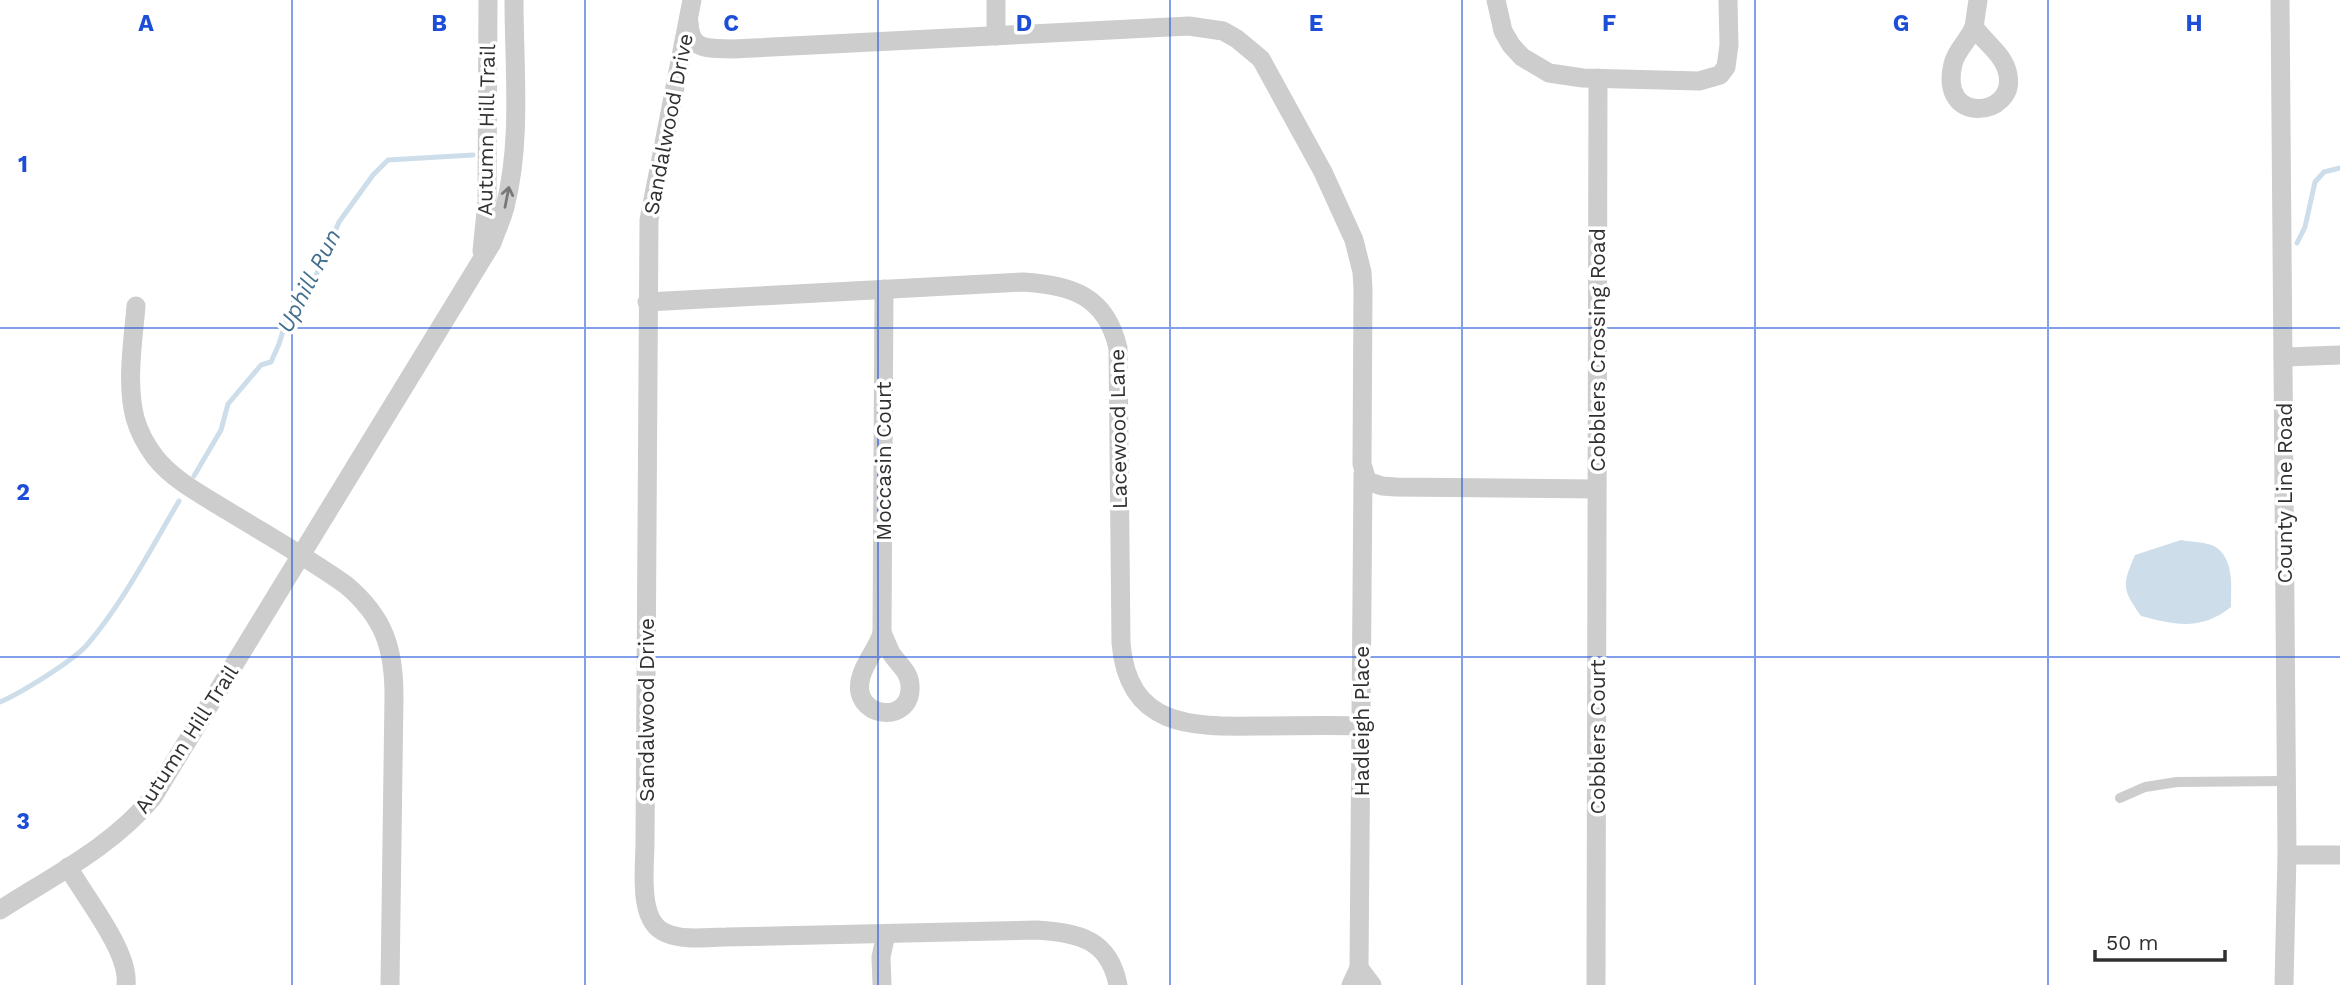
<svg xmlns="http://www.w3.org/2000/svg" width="2340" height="985" font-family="'Work Sans',sans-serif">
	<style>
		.water { fill: #cddeea }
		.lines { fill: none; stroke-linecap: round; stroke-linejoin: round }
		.stream { stroke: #cddeea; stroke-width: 5 }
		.lane { stroke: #cdcdcd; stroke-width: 10 }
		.street { stroke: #cdcdcd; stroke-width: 19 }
		.oneway { stroke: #777 }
		.grid { fill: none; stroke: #1d4ed8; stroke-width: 2; stroke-opacity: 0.55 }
		.labels { text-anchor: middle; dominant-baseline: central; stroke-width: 7; stroke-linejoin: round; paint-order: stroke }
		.street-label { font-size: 21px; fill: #303030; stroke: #fff }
		.water-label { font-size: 23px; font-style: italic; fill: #426f8e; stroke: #fff }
		.grid-label { font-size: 23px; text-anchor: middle; font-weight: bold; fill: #1d4ed8; stroke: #fff; stroke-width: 7; stroke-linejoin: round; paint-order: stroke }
	</style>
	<rect width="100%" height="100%" fill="#fff"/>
	<path class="water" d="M2181 540C2191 542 2206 542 2214 546 2235 558 2231 588 2231 607 2201 631 2175 625 2141 616 2122 589 2122 585 2135 555Z"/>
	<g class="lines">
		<g class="stream">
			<polyline points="2297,243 2305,227 2315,182 2324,172 2340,168"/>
			<polyline points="194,476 221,430 228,404 261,365 271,362 279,344 286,321 314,280 339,222 373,175 388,160 473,155"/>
			<path d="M0 702C21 693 71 662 86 646 123 603 150 550 179 501"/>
		</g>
		<polyline class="lane" points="2120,798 2145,787 2177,782 2286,781"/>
		<g class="street">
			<path d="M692 0 649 220 645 842C645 868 637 922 666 933 683 941 708 937 726 937L1037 930C1079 933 1109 939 1118 985"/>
			<polyline points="1496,0 1503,31 1511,45 1522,57 1549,73 1583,78 1699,81 1720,75 1726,67 1729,45 1728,0"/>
			<polyline points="2280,0 2287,855 2284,985"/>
			<path d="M689 22C690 52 709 48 733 49L1189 26 1223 31 1237 39 1261 59 1323 172 1354 240 1362 272 1363 289 1362 464 1367 481 1382 486 1396 487 1596 489"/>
			<path d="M1974 27C1985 43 2005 55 2008 75 2016 117 1938 126 1953 64 1956 50 1969 40 1974 27Z"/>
			<polyline points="1974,27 1978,0"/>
			<polyline points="996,36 996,0"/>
			<polyline points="482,251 487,202 488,0"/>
			<path d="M647 302 1023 282C1072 285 1106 296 1118 348L1121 643C1128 727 1190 727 1257 726 1292 726 1326 725 1360 726"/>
			<path d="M136 306C133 342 126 383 135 418 139 432 146 445 155 457 173 480 202 495 228 511 267 535 308 558 346 585 384 617 394 648 394 696L390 985"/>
			<polyline points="2283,357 2340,355"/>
			<polyline points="882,633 884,289"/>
			<path d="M882 633C885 639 888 647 891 653 898 664 909 671 910 685 913 727 849 718 861 677 865 661 878 648 882 633Z"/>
			<polyline points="2287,855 2340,855"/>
			<path d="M68 867C85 897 130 952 126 985"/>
			<path d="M0 910C53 876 113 846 153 797L492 243C496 231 502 219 505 207 522 141 514 68 514 0"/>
			<polyline points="1359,968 1363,473"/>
			<polyline points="882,985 881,957 886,934"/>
			<polyline points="1351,985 1359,968 1372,985"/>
			<polyline points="1596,985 1598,78"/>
		</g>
	</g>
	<defs><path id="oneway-shaft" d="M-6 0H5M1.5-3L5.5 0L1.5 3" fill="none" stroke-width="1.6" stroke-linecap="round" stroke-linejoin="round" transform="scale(1.75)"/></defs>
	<use class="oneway" href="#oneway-shaft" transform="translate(507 197) rotate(-79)"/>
	<path class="grid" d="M292 0V985M585 0V985M878 0V985M1170 0V985M1462 0V985M1755 0V985M2048 0V985M0 328H2340M0 657H2340"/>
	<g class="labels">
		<g class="street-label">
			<text transform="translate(668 124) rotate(-79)">Sandalwood Drive</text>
			<text transform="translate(486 130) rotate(-89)">Autumn Hill Trail</text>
			<text transform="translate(1597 350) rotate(-90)">Cobblers Crossing Road</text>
			<text transform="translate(1118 429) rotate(-91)">Lacewood Lane</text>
			<text transform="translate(883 461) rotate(-90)">Moccasin Court</text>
			<text transform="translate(2284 493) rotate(-90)">County Line Road</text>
			<text transform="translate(646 710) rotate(-90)">Sandalwood Drive</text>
			<text transform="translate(1361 721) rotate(-90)">Hadleigh Place</text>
			<text transform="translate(1597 737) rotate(-90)">Cobblers Court</text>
			<text transform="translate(186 739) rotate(-57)">Autumn Hill Trail</text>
		</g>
		<g class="water-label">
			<text transform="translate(309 281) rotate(-63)">Uphill Run</text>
		</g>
	</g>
	<g class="grid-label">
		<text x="146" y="31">A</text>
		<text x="439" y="31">B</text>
		<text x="731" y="31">C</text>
		<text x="1024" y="31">D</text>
		<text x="1316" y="31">E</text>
		<text x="1609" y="31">F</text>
		<text x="1901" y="31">G</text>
		<text x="2194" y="31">H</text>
		<text x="23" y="172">1</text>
		<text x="23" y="500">2</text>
		<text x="23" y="829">3</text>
	</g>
	<path d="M2095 950v10h130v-10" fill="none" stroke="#303030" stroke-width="3.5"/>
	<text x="2106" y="950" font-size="21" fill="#303030" stroke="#ffffff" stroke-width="5" paint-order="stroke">50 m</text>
</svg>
